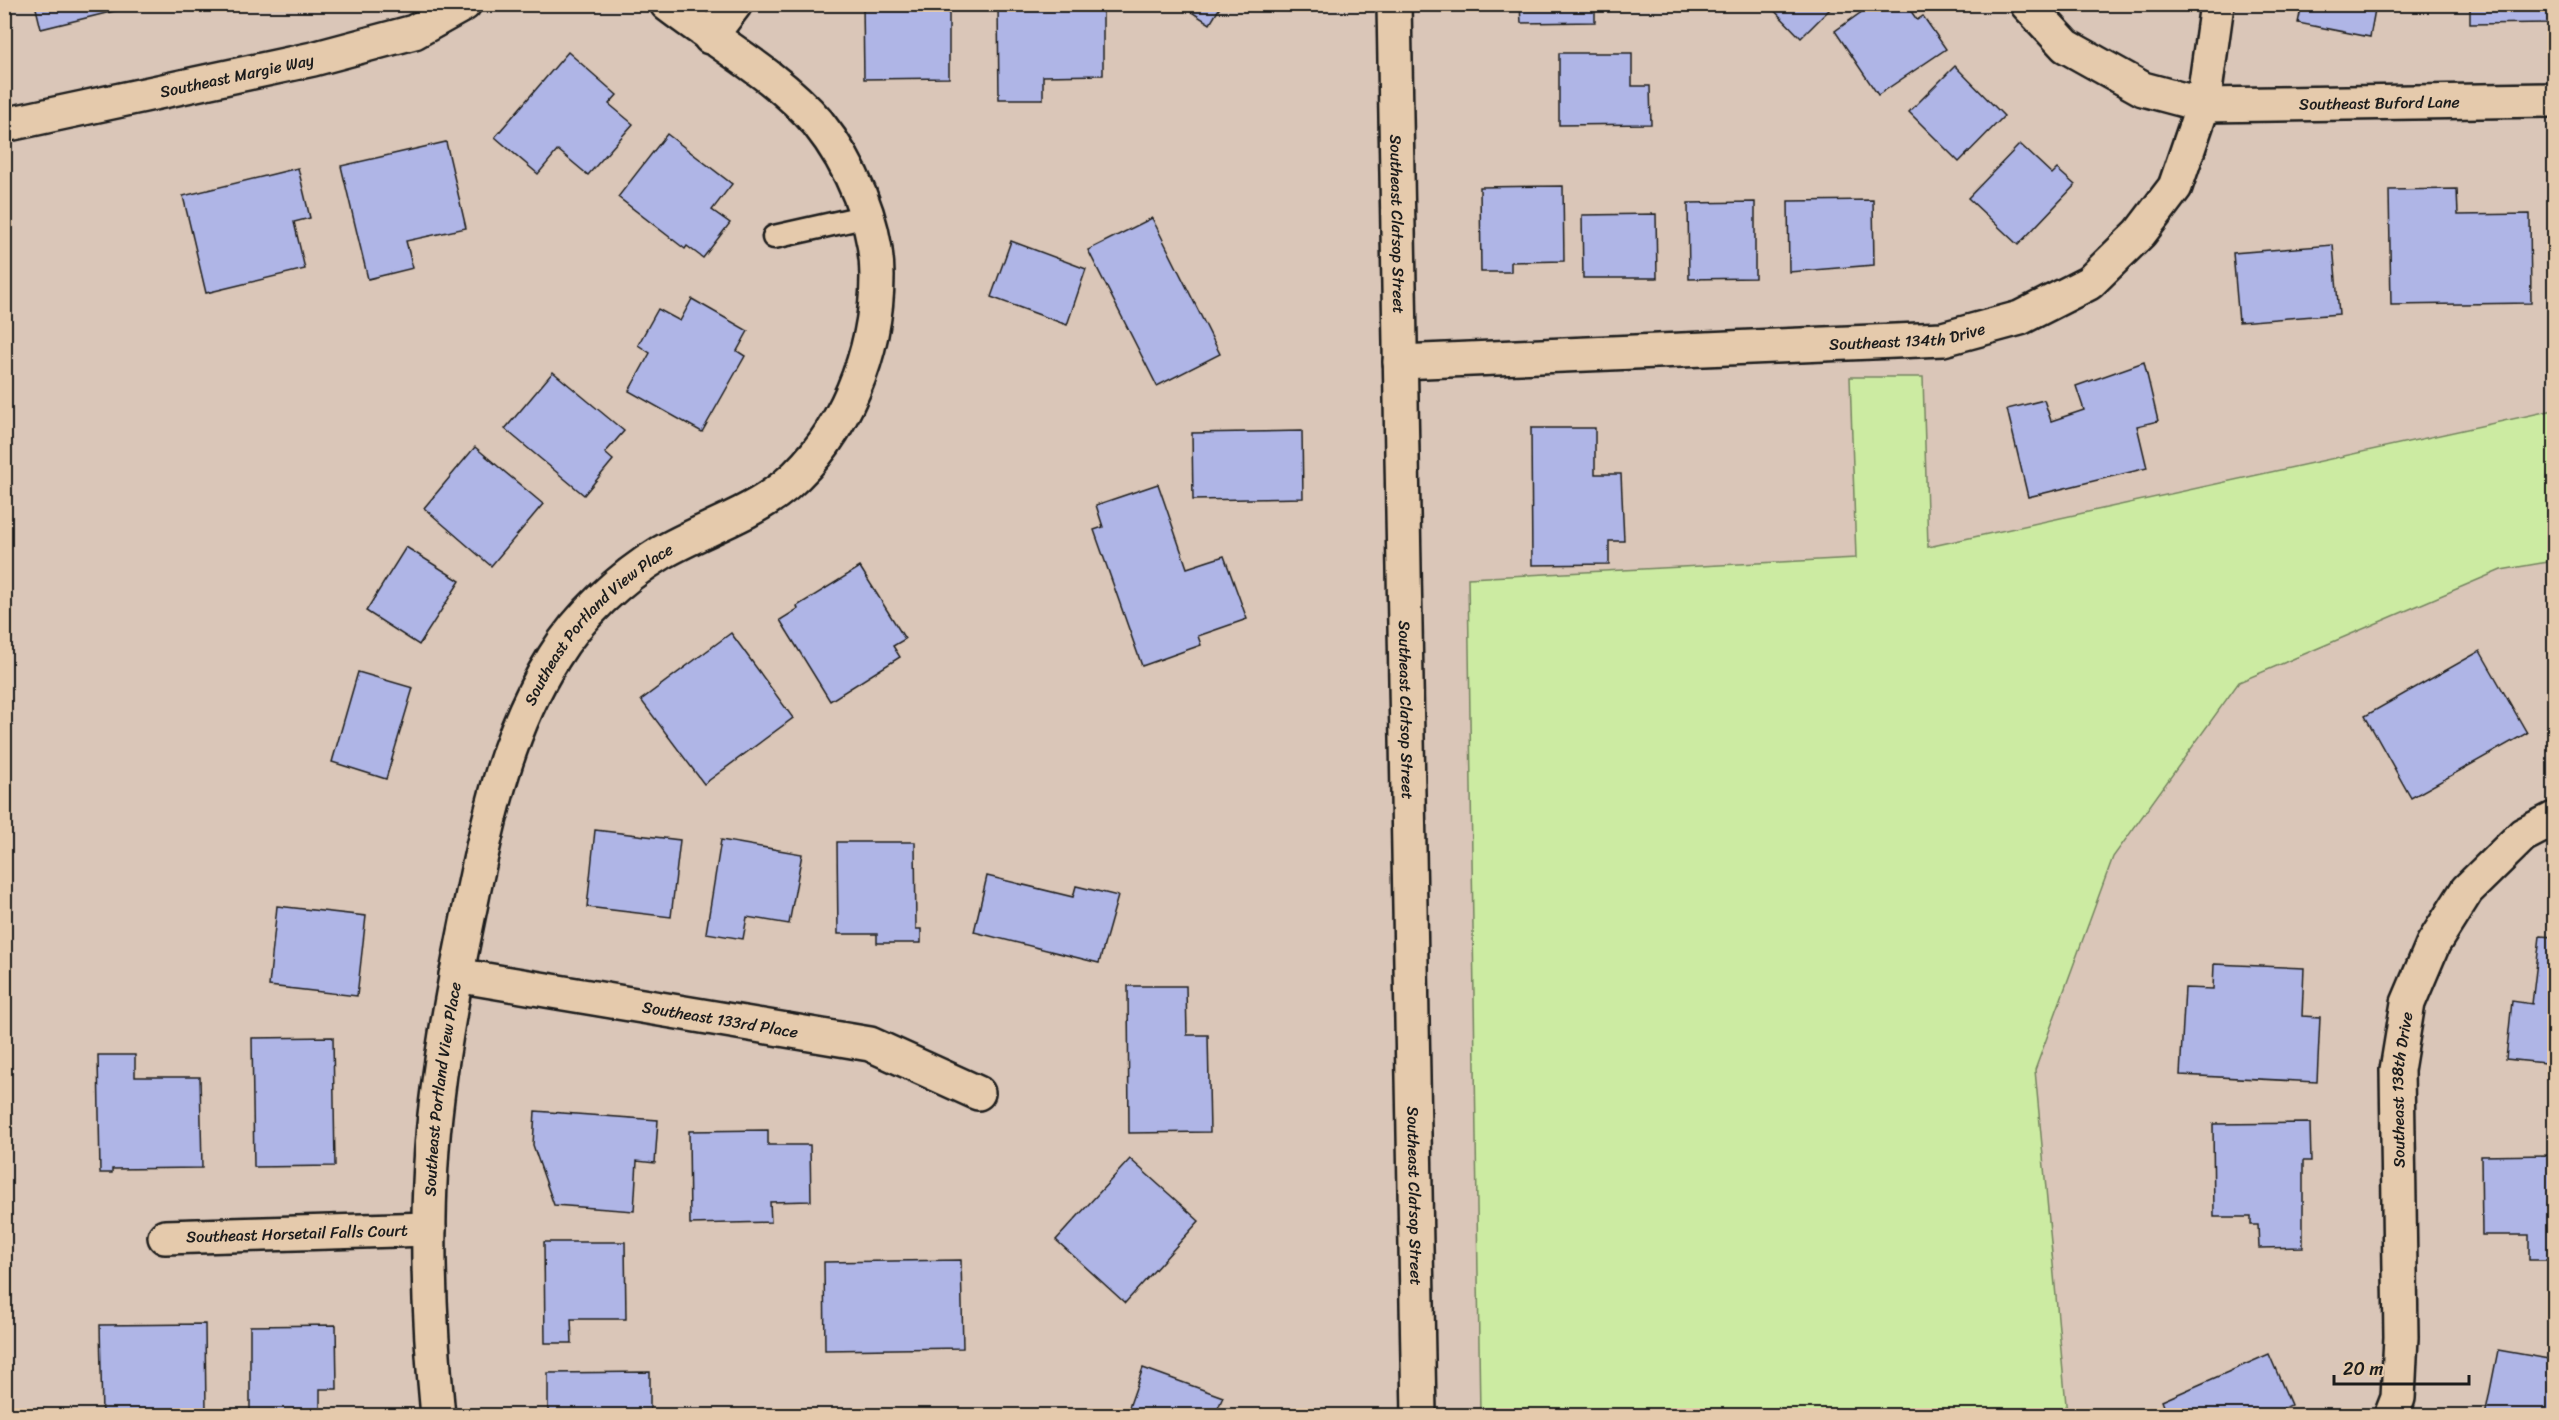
<svg xmlns="http://www.w3.org/2000/svg" width="2559" height="1420" font-family="Sriracha,sans-serif">
	<style>
		.green { fill: #cceba2; stroke: #74845f; stroke-width: 1.5 }
		.building { fill: #afb5e6; stroke: #1c1c1c; stroke-width: 1.5 }
		.lines { fill: none; stroke-linecap: round; stroke-linejoin: round }
		.lane-casing { stroke: #1c1c1c; stroke-width: 27 }
		.street-casing { stroke: #1c1c1c; stroke-width: 38 }
		.secondary-casing { stroke: #1c1c1c; stroke-width: 38 }
		.lane { stroke: #e5caac; stroke-width: 22 }
		.street { stroke: #e5caac; stroke-width: 33 }
		.secondary { stroke: #e5caac; stroke-width: 33 }
		.labels { text-anchor: middle; dominant-baseline: central; stroke-width: 6; stroke-linejoin: round; paint-order: stroke }
		.street-label { font-size: 16px; fill: #1c1c1c; stroke: #e5caac }
	</style>
	<rect width="100%" height="100%" fill="#dac6b8"/>
	<filter id="ink" filterUnits="userSpaceOnUse"><feTurbulence type="fractalNoise" baseFrequency=".0167" numOctaves="2"/><feDisplacementMap in="SourceGraphic" scale="12" xChannelSelector="R" yChannelSelector="G"/><feConvolveMatrix kernelMatrix="1 2 1 2 8 2 1 2 1" color-interpolation-filters="sRGB"/></filter>
	<g filter="url(#ink)">
		<polygon class="green" points="1850,377 1923,377 1928,547 2554,410 2554,561 2501,570 2239,682 2113,857 2035,1070 2067,1415 1480,1415 1468,578 1856,558"/>
		<g class="building">
			<polygon points="35,4 143,4 41,29"/>
			<polygon points="863,4 949,4 949,78 864,79"/>
			<polygon points="998,4 1103,4 1103,75 1043,76 1043,99 999,99"/>
			<polygon points="1179,4 1222,4 1210,24"/>
			<polygon points="1520,4 1595,4 1595,22 1521,23"/>
			<polygon points="1768,4 1835,4 1801,38"/>
			<polygon points="1873,4 1906,4 1917,20 1923,16 1946,49 1878,95 1835,31"/>
			<polygon points="2302,4 2376,4 2370,37 2298,23"/>
			<polygon points="2470,4 2554,4 2554,23 2470,24"/>
			<polygon points="568,52 617,95 609,104 633,124 588,175 558,150 538,174 495,137"/>
			<polygon points="1559,53 1632,53 1632,86 1650,86 1651,124 1559,125"/>
			<polygon points="1955,66 2004,116 1959,162 1909,112"/>
			<polygon points="667,134 732,184 712,210 730,223 703,258 687,246 685,249 618,197"/>
			<polygon points="446,142 466,228 406,241 413,268 368,279 341,166"/>
			<polygon points="2020,144 2052,174 2057,169 2075,185 2018,245 1968,198"/>
			<polygon points="298,168 310,218 294,222 305,269 206,293 183,196"/>
			<polygon points="1563,186 1564,261 1511,262 1511,272 1481,272 1480,187"/>
			<polygon points="2457,189 2458,215 2530,214 2531,303 2391,305 2389,190"/>
			<polygon points="1873,200 1874,265 1789,272 1788,201"/>
			<polygon points="1755,202 1755,278 1689,279 1688,203"/>
			<polygon points="1656,214 1657,278 1583,278 1582,215"/>
			<polygon points="1152,218 1220,354 1157,386 1088,250"/>
			<polygon points="1011,241 1086,269 1067,325 991,297"/>
			<polygon points="2333,245 2339,314 2239,322 2233,253"/>
			<polygon points="692,299 748,331 737,351 745,356 702,432 629,391 650,353 638,345 658,309 680,321"/>
			<polygon points="2144,362 2158,421 2137,426 2147,468 2028,497 2007,409 2044,400 2051,421 2084,410 2076,386"/>
			<polygon points="553,372 624,431 605,453 613,460 584,495 505,429"/>
			<polygon points="1531,428 1595,428 1595,474 1621,474 1624,541 1609,541 1609,564 1532,565"/>
			<polygon points="1302,431 1303,498 1193,500 1192,433"/>
			<polygon points="475,447 543,504 491,566 424,508"/>
			<polygon points="1158,484 1187,568 1224,556 1247,619 1198,636 1201,645 1142,666 1094,530 1103,527 1096,505"/>
			<polygon points="406,547 460,581 419,645 366,611"/>
			<polygon points="860,567 905,639 893,646 900,657 830,701 780,620 798,609 797,606"/>
			<polygon points="731,633 793,718 704,784 641,700"/>
			<polygon points="2480,651 2527,733 2411,798 2365,716"/>
			<polygon points="358,672 413,688 386,779 332,762"/>
			<polygon points="595,830 680,840 671,917 587,907"/>
			<polygon points="721,840 802,854 789,924 747,917 743,939 706,933"/>
			<polygon points="837,842 915,842 916,929 921,929 921,943 877,943 877,934 838,934"/>
			<polygon points="987,876 1073,897 1076,886 1118,896 1099,963 974,932"/>
			<polygon points="277,906 366,916 357,996 269,986"/>
			<polygon points="2540,936 2554,937 2554,1064 2506,1059 2512,1001 2532,1004"/>
			<polygon points="2214,964 2304,968 2302,1016 2320,1017 2317,1082 2180,1075 2185,988 2213,989"/>
			<polygon points="1128,986 1186,986 1187,1035 1208,1035 1210,1132 1129,1133"/>
			<polygon points="333,1037 335,1166 254,1167 252,1038"/>
			<polygon points="98,1055 135,1055 135,1077 200,1077 202,1168 112,1169 112,1173 100,1173"/>
			<polygon points="535,1111 658,1120 655,1163 637,1161 634,1211 554,1205 533,1145"/>
			<polygon points="2310,1123 2311,1161 2303,1161 2303,1247 2259,1248 2258,1225 2251,1225 2251,1217 2214,1217 2213,1124"/>
			<polygon points="768,1130 768,1145 810,1145 811,1201 770,1202 771,1222 690,1224 689,1131"/>
			<polygon points="2554,1155 2554,1260 2529,1260 2529,1235 2482,1235 2481,1156"/>
			<polygon points="1130,1159 1199,1221 1125,1303 1056,1240"/>
			<polygon points="544,1242 625,1242 626,1319 571,1319 572,1343 545,1343"/>
			<polygon points="961,1260 963,1348 825,1350 824,1262"/>
			<polygon points="205,1324 206,1414 102,1415 100,1325"/>
			<polygon points="336,1325 337,1389 320,1389 320,1416 250,1416 250,1326"/>
			<polygon points="2498,1350 2554,1360 2554,1416 2485,1416"/>
			<polygon points="2269,1354 2291,1405 2268,1416 2168,1416 2162,1401"/>
			<polygon points="1143,1368 1223,1397 1218,1408 1237,1416 1126,1416"/>
			<polygon points="650,1372 650,1416 548,1416 548,1373"/>
		</g>
		<g class="lines">
			<defs>
				<polyline id="lane" points="774,237 868,216"/>
				<g id="street">
					<path id="s1" d="M2027 4 2066 46 2143 89 2203 105 2554 100"/>
					<polyline points="710,37 735,4"/>
					<path id="s2" d="M4 125 313 59 414 32 464 4"/>
					<path id="s3" d="M1400 362 1943 339 2020 318 2089 283 2140 233 2175 187 2203 105 2217 4"/>
					<path id="s4" d="M456 975 870 1044 978 1093"/>
					<path id="s5" d="M165 1237 429 1229"/>
					<path id="s6" d="M438 1416C428 1313 424 1201 437 1098 445 1029 459 961 473 893 490 811 509 728 554 657 579 616 621 577 661 553 702 529 749 516 786 485 844 435 877 353 877 276 877 224 851 164 818 123 777 75 717 43 667 4"/>
					<path id="s7" d="M2391 1416 2398 1398 2401 1337 2397 1070 2408 1003 2433 944 2467 890 2523 835 2554 819"/>
				</g>
				<g id="secondary">
					<path id="s8" d="M1394 4 1419 1416"/>
				</g>
			</defs>
			<use href="#lane" class="lane-casing"/>
			<use href="#street" class="street-casing"/>
			<use href="#secondary" class="secondary-casing"/>
			<use href="#lane" class="lane"/>
			<use href="#street" class="street"/>
			<use href="#secondary" class="secondary"/>
		</g>
	</g>
	<g class="labels">
		<g class="street-label">
			<text stroke="none"><textPath href="#s2" startOffset="238">Southeast Margie Way</textPath></text>
			<text stroke="none"><textPath href="#s1" startOffset="384">Southeast Buford Lane</textPath></text>
			<text stroke="none"><textPath href="#s8" startOffset="220">Southeast Clatsop Street</textPath></text>
			<text stroke="none"><textPath href="#s3" startOffset="508">Southeast 134th Drive</textPath></text>
			<text stroke="none"><textPath href="#s6" startOffset="832">Southeast Portland View Place</textPath></text>
			<text stroke="none"><textPath href="#s8" startOffset="706">Southeast Clatsop Street</textPath></text>
			<text stroke="none"><textPath href="#s4" startOffset="268">Southeast 133rd Place</textPath></text>
			<text stroke="none"><textPath href="#s6" startOffset="328">Southeast Portland View Place</textPath></text>
			<text stroke="none"><textPath href="#s7" startOffset="328">Southeast 138th Drive</textPath></text>
			<text stroke="none"><textPath href="#s8" startOffset="1192">Southeast Clatsop Street</textPath></text>
			<text stroke="none"><textPath href="#s5" startOffset="132">Southeast Horsetail Falls Court</textPath></text>
		</g>
	</g>
	<rect width="2559" height="1420" fill="none" stroke="#e5caac" stroke-width="24"/>
	<rect x="12" y="12" width="2535" height="1396" fill="none" stroke="#1c1c1c" stroke-width="2" filter="url(#ink)"/>
	<path d="M2334 1375v9h135v-9" fill="none" stroke="#1c1c1c" stroke-width="3"/>
	<text x="2343" y="1375" font-size="18" fill="#1c1c1c" stroke="#e5caac" stroke-width="4.5" paint-order="stroke">20 m</text>
</svg>
